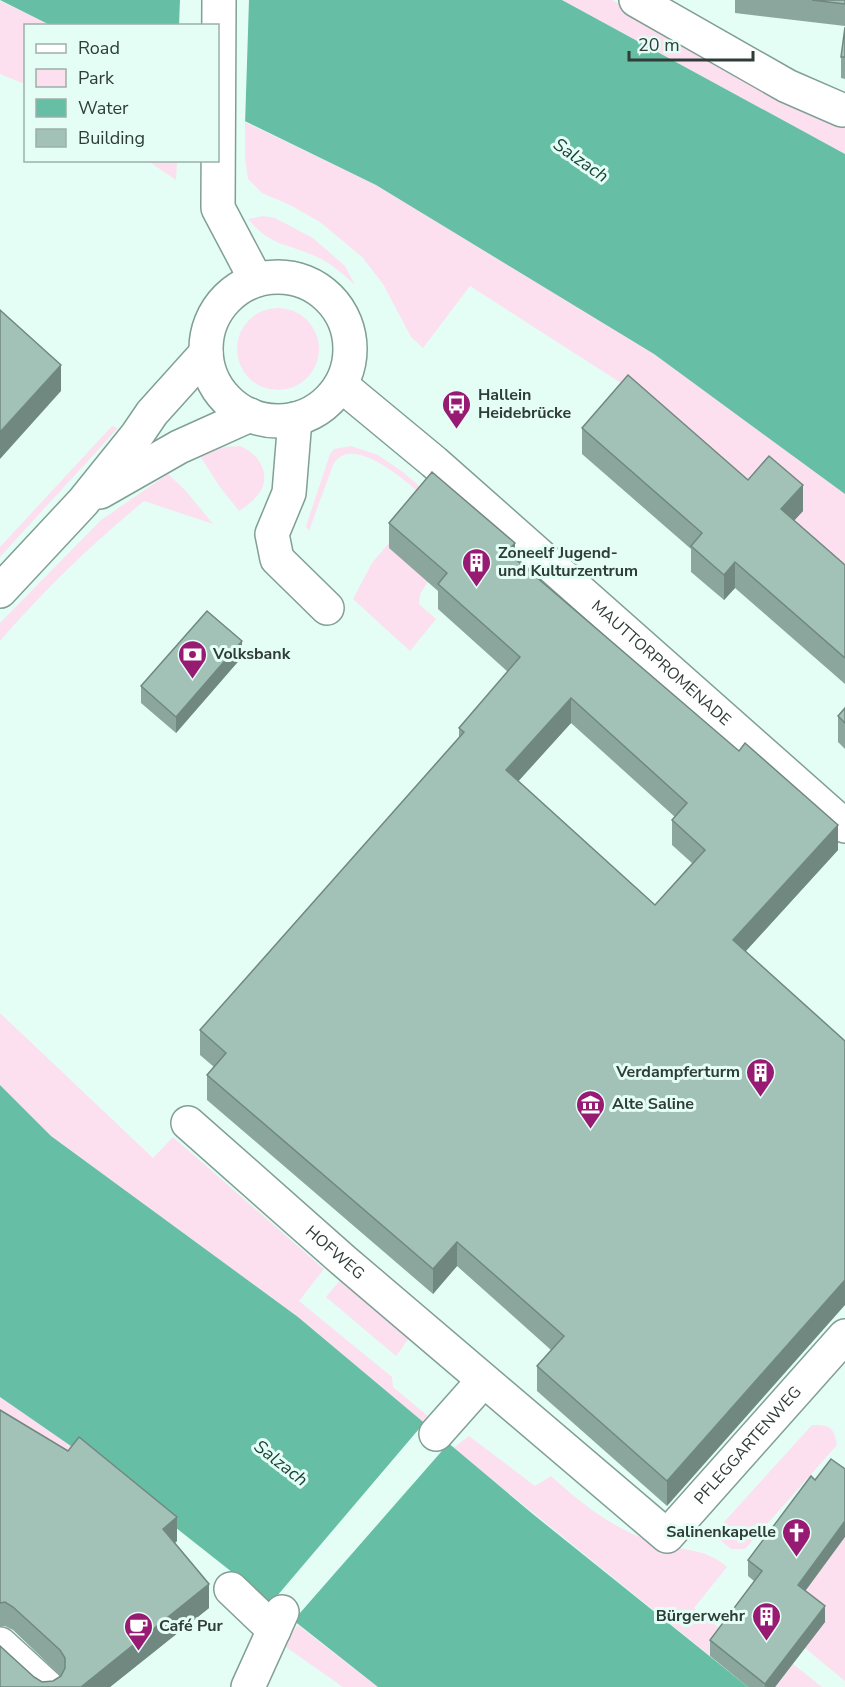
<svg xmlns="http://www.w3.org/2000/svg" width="845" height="1687" font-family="'Nunito Sans',sans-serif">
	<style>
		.green { fill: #fce0f0 }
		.water { fill: #66bea5 }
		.pier { fill: #e4fef5 }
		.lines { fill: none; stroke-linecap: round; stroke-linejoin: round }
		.minor-casing { stroke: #819f95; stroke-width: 36 }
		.major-casing { stroke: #819f95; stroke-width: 36 }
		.minor { stroke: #fff; stroke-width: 33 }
		.major { stroke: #fff; stroke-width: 33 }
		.wall { fill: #8ba79d; fill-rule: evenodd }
		.shaded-wall { fill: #718880 }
		.building { fill: #a2c2b7; stroke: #718880; stroke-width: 1.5; fill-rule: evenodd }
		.labels { text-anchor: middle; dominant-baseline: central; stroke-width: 6; stroke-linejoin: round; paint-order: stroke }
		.poi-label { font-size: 16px; font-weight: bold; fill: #2f3c37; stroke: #e4fef5; text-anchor: start }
		.street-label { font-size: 16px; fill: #2f3c37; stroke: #e4fef5 }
		.water-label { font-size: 18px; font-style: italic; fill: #194137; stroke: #e4fef5 }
	</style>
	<rect width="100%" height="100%" fill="#e4fef5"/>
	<g class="green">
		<polygon points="562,0 612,0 728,68 845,126 845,154"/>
		<polygon points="0,1 52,25 26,26 25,84 0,74"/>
		<polygon points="245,122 376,185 654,354 845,494 845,591 748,506 635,392 470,286 423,348 411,337 383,284 362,257 320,222 290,205 262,193 248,179 245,158"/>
		<polygon points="148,161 177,161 176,180"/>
		<path d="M263 216 275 218 313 238 345 266 355 285C343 274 332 264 317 257 287 243 271 247 248 219Z"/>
		<circle cx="278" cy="349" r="41"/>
		<polygon points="112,426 118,428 0,557 0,547"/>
		<path d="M240 446C257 452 272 473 260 492 254 500 247 506 239 511L220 487 200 456 224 447Z"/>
		<path d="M351 446 378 455 403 472 432 497 428 582 420 594 419 604 436 619 410 651 353 599 372 563 426 499C409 484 352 431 333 465L309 531 306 526 330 454 334 449Z"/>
		<path d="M168 474 185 490 213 524 144 501C92 544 44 590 0 641V623L101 520Z"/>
		<polygon points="0,1013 153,1158 173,1137 324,1269 299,1301 392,1377 393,1387 428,1416 424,1423 298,1317 51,1136 0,1085"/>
		<polygon points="341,1279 409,1338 396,1356 326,1297"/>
		<polygon points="0,1397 81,1453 72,1466 0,1420"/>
		<path d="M812 1425C830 1425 834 1427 837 1445L745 1549H731L719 1539V1531L724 1522Z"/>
		<path d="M469 1436 535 1486 551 1476C582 1504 611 1527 650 1541 677 1551 706 1547 727 1567L694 1608 727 1634 710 1656 453 1448Z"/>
		<polygon points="845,1537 845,1681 805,1648 798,1601"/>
		<polygon points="298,1625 378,1687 343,1687 283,1645"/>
		<polygon points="793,1664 822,1687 775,1687"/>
	</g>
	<g class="water">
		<polygon points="0,0 562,0 845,154 845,494 654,354 376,185 218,108 218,26 50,25"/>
		<polygon points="0,1085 51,1136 298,1317 534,1515 748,1687 378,1687 81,1453 0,1397"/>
	</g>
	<g class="pier">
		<polygon points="180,0 249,0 245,125 218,111 218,26 179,25"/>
		<polygon points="424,1423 448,1444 293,1621 271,1603"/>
	</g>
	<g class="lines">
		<defs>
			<g id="minor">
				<polyline points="219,0 218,208 256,280"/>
				<polyline points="636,0 787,86 842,110"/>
				<polyline points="295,419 289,493 272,534 277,559 327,608"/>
				<path id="s1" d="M188 1123 344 1261 667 1536 845 1336"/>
				<polyline points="436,1434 483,1381"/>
				<polyline points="231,1589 274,1630"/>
				<polyline points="0,1644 47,1687"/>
				<polyline points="248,1687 282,1612"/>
			</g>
			<g id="major">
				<circle cx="278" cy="349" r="72"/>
				<path id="s2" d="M341 385 434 462 845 826"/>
				<polyline points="100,492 179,447 250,415"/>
				<polyline points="0,591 83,502 137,435 152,413 206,353"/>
			</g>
		</defs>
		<use href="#minor" class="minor-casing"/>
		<use href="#major" class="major-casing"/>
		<use href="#minor" class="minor"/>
		<use href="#major" class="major"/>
	</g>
	<g class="wall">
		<polygon points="735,0 845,0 845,26 735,13"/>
		<polygon points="845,27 845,79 841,78 841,57"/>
		<polygon points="582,428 748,480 803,511 794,520 845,565 845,684 735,588 724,600 691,572 691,549 582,454"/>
		<path d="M389 523 515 559 838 850 746 951 667 1506 537 1391V1366L551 1350 457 1266 433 1294 207 1100V1075L214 1067 200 1055V1030L459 738V728L508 672 438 609V591L389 548ZM571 723 675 817 672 820V845L692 863 655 905 518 781Z"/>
		<polygon points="242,657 176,733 141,703 141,686"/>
		<polygon points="845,708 845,749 838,742 838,716"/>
		<polygon points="0,1410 177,1541 175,1543 209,1608 110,1687 0,1687 34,1677 42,1682 53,1681 61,1676 13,1630 5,1626 0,1626"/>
		<polygon points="748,1560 805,1591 825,1622 775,1687 748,1687 710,1656 710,1640 754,1581 748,1576"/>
	</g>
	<g class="shaded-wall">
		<polygon points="61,365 61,391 0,459 0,432"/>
		<polygon points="803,485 803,511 781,535 781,509"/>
		<polygon points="515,543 515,567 507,552"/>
		<polygon points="735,562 735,588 724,600 724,575"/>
		<polygon points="242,641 242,657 176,733 176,717"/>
		<polygon points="571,698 571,723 506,795 506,770"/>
		<polygon points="838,825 838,850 733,965 733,940"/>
		<polygon points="457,1242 457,1266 433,1294 433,1269"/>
		<polygon points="845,1280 845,1305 667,1506 667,1481"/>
		<polygon points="177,1517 177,1541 163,1553 163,1529"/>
		<polygon points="845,1521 845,1537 798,1601 798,1585"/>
		<polygon points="209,1584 209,1608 110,1687 81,1687"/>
		<polygon points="825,1606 825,1622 775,1687 765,1687 765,1684"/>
	</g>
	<g class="building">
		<polygon points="812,0 845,0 845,4"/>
		<polygon points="845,27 845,57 841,57"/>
		<polygon points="0,310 61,365 0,432"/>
		<polygon points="628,375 748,480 769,456 803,485 781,509 845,565 845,658 735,562 724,575 691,546 702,533 582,428"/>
		<path d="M432 472 515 543 507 552 739 751 745 743 838 825 733 940 845 1041V1280L667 1481 537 1366 564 1336 457 1242 433 1269 207 1075 226 1053 200 1030 464 732 459 728 520 657 438 584 447 573 389 523ZM571 698 687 803 672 820 705 850 655 905 506 770Z"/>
		<polygon points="207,611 242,641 176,717 141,686"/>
		<polygon points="845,708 845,723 838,716"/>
		<polygon points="0,1410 68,1451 79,1437 177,1517 163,1529 209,1584 81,1687 0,1687 0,1646 34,1677 42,1682 53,1681 61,1676 65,1668 65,1658 60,1650 13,1607 5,1602 0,1603"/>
		<polygon points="831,1459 845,1469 845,1521 798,1585 825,1606 765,1684 710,1640 762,1571 748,1560 811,1476 815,1480"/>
	</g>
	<defs>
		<symbol id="bus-pin" viewBox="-11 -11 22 30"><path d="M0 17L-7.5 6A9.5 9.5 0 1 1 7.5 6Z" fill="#971a73" stroke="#e4fef5"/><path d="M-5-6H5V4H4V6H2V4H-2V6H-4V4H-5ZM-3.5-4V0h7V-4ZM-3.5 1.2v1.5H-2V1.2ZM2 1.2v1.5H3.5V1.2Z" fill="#fff"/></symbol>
		<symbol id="building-pin" viewBox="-11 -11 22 30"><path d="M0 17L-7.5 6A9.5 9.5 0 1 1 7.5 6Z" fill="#971a73" stroke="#e4fef5"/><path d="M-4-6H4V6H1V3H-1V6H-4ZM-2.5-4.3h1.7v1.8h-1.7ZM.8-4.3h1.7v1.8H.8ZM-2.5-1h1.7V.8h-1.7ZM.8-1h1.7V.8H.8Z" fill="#fff"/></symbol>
		<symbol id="bank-pin" viewBox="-11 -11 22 30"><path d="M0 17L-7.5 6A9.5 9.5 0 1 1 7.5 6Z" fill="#971a73" stroke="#e4fef5"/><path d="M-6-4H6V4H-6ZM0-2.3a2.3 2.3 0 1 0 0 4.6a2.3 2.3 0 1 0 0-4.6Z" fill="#fff"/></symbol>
		<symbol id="museum-pin" viewBox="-11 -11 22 30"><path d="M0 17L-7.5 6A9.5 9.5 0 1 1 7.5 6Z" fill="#971a73" stroke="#e4fef5"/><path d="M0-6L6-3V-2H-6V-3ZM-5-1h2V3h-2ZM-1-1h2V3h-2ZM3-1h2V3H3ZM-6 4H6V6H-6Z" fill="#fff"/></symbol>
		<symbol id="church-pin" viewBox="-11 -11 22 30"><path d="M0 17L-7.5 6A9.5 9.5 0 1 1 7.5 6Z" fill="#971a73" stroke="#e4fef5"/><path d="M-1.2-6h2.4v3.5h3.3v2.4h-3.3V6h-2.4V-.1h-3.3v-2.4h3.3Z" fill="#fff"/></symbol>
		<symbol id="cafe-pin" viewBox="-11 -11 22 30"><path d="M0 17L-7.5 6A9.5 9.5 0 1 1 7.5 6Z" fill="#971a73" stroke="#e4fef5"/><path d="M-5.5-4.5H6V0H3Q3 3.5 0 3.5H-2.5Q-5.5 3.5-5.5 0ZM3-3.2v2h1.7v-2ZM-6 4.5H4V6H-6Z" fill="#fff"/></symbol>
	</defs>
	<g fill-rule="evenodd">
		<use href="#bus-pin" x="440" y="388" width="33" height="45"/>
		<use href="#building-pin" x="460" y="546" width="33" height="45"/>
		<use href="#bank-pin" x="176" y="638" width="33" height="45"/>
		<use href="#building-pin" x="744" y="1056" width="33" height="45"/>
		<use href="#museum-pin" x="574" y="1088" width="33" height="45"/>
		<use href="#church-pin" x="780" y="1516" width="33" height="45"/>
		<use href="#building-pin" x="750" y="1600" width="33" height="45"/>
		<use href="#cafe-pin" x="122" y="1610" width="33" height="45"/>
	</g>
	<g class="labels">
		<g class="poi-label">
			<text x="478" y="395">Hallein<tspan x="478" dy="18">Heidebrücke</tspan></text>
			<text x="498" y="553">Zoneelf Jugend-<tspan x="498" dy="18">und Kulturzentrum</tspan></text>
			<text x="213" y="654">Volksbank</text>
			<text x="740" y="1072" text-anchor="end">Verdampferturm</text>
			<text x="612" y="1104">Alte Saline</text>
			<text x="776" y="1532" text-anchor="end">Salinenkapelle</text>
			<text x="745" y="1616" text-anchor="end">Bürgerwehr</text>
			<text x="159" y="1626">Café Pur</text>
		</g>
		<g class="street-label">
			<text stroke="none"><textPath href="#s2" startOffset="424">MAUTTORPROMENADE</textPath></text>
			<text stroke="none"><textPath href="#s1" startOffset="196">HOFWEG</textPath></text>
			<text stroke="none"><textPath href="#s1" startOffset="754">PFLEGGARTENWEG</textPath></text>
		</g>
		<g class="water-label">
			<text transform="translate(581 160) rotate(35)">Salzach</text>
			<text transform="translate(281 1463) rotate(38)">Salzach</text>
		</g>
	</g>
	<rect x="24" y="24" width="195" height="138" fill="#e4fef5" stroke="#9cb0a9" stroke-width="1.5"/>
	<rect x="36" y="44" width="30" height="9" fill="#ffffff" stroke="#9cb0a9" stroke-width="1.5"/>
	<text x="78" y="54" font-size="18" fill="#2f3c37">Road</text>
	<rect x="36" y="69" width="30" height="18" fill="#fce0f0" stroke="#9cb0a9" stroke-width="1.5"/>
	<text x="78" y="84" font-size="18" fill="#2f3c37">Park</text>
	<rect x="36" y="99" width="30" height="18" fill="#66bea5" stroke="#9cb0a9" stroke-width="1.5"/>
	<text x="78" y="114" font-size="18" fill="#2f3c37">Water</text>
	<rect x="36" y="129" width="30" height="18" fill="#a2c2b7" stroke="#9cb0a9" stroke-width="1.5"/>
	<text x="78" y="144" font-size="18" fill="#2f3c37">Building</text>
	<path d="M629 51v9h124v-9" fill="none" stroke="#2f3c37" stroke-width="3"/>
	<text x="638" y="51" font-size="18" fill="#2f3c37" stroke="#e4fef5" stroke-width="4.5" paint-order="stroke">20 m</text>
</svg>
